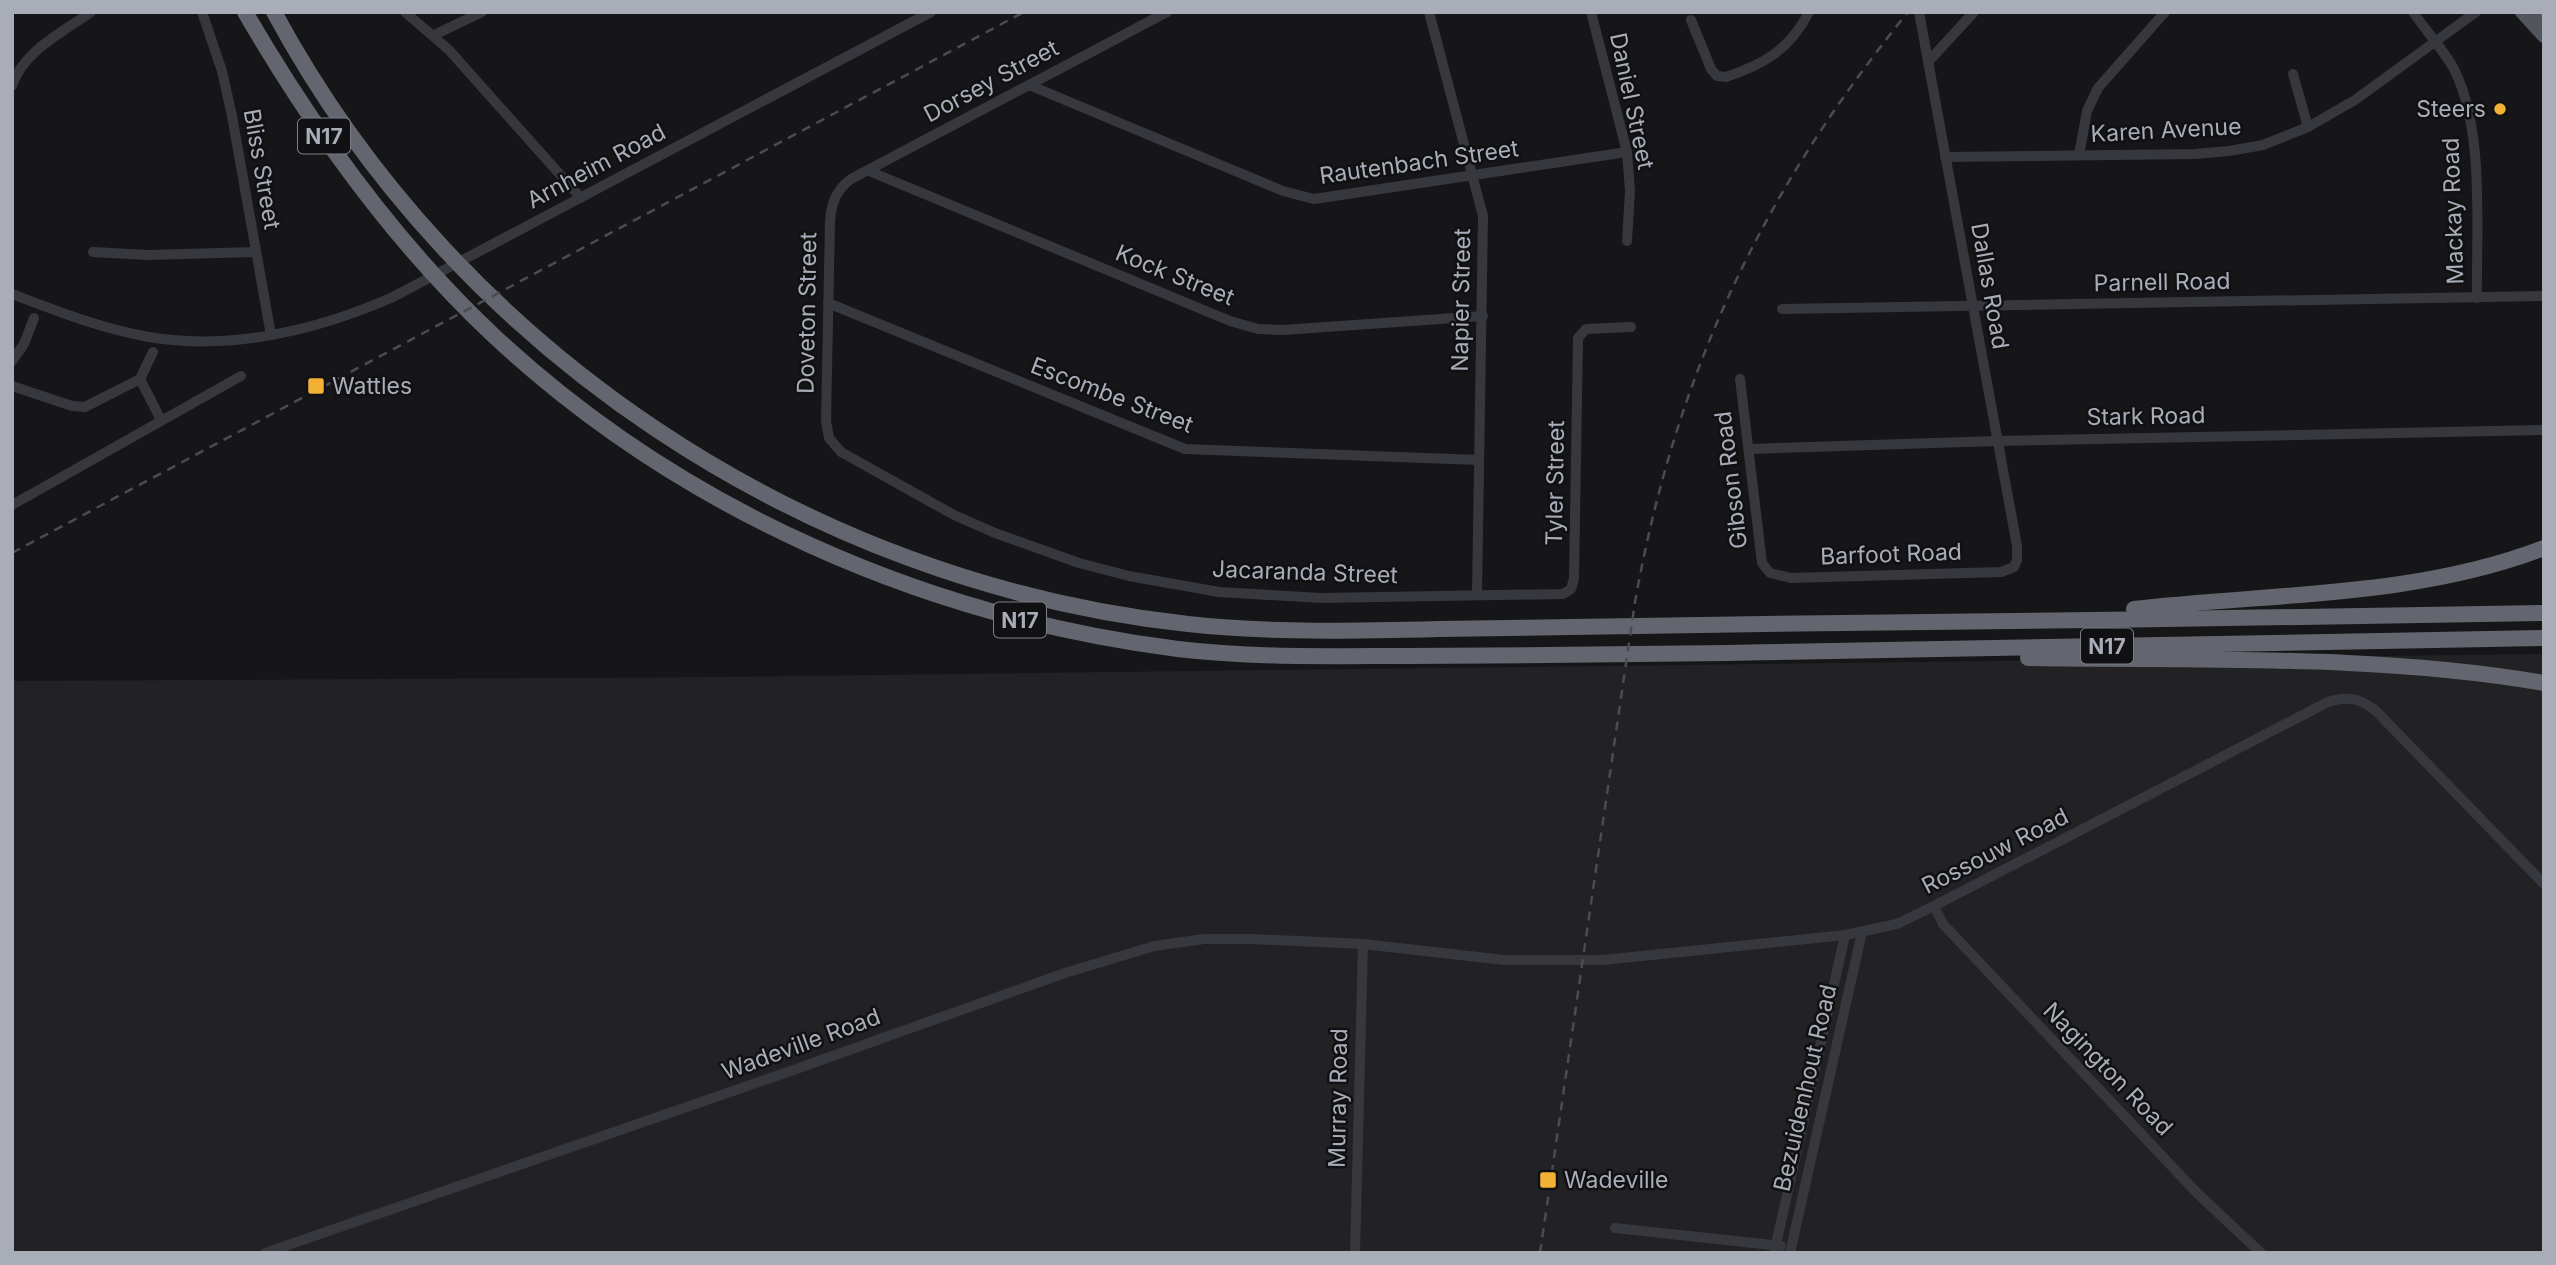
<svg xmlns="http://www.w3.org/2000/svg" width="2556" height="1265" font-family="Inter,sans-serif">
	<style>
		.built { fill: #222225 }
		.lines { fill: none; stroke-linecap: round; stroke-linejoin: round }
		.minor { stroke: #37383d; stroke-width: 10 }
		.major { stroke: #53555c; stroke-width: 14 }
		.highway { stroke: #63666e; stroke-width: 16 }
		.rail { stroke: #4a4c52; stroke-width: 2.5; stroke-dasharray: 9 7; stroke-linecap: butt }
		.poi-dot { fill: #f2b134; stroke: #111113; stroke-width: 2.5 }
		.labels { text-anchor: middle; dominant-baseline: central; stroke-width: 5; stroke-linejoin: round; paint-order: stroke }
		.shield { fill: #111113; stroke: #7b7e86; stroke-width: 2 }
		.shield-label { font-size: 21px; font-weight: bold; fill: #a8adb8 }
		.street-label { font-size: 23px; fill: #a8adb8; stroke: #111113 }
		.poi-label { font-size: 23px; fill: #a8adb8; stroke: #111113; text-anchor: start }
	</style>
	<rect width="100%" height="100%" fill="#161618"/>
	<polygon class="built" points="2544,654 2544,1253 12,1253 12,681 726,677"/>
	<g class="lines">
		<g class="minor">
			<polyline points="202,12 222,71 232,116 271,335"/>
			<polyline points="405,12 449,50 581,198"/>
			<path d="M1167 12 851 179C836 190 831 204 830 222L826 421 829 438 841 452 954 515 995 533 1079 563 1129 576 1219 592 1321 598 1563 594 1571 589 1574 579 1578 338 1586 329 1631 327"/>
			<polyline points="1429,12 1483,216 1477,594"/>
			<polyline points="1591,12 1627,152 1630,191 1627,241"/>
			<path d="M2413 12C2426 31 2443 49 2454 69 2485 131 2476 229 2477 298"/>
			<path d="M1691 20 1711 69 1717 76 1726 77C1765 64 1790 49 1809 12"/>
			<polyline points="434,35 482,12"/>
			<polyline points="1928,62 1974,12"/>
			<polyline points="2293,74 2308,127"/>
			<polyline points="1029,85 1283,191 1314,199 1627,152"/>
			<path d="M12 86C22 52 63 32 91 12"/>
			<polyline points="2079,155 2087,111 2098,88 2165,12"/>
			<polyline points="1945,157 2195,154 2229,151 2263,145 2308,127 2355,100 2476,12"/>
			<polyline points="869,171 1230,321 1258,329 1283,330 1483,316"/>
			<polyline points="93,252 148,255 256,252"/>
			<path d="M12 294C57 311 102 329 149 337 231 351 318 330 393 297L931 12"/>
			<polyline points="828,303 1185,449 1479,460"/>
			<polyline points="1782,309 2544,296"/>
			<polyline points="12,361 24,344 34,318"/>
			<polyline points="140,379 161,420"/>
			<polyline points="1740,379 1762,563 1770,573 1791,578 2001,572 2014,567 2017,560 2017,546 1919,12"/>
			<polyline points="12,386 72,406 85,407 140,379 153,352"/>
			<polyline points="1749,449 1996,441 2544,430"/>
			<polyline points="12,505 241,376"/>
			<polyline points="1934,906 1943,924 2197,1193 2261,1253"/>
			<polyline points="1615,1228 1781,1246"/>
			<path d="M265 1253 785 1073 1062 974 1154 946 1204 939H1252L1363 944 1504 960H1603L1845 935 1897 924 1934 906 2328 702C2347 696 2360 698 2376 711L2544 884"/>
			<polyline points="1355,1253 1363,944"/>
			<polyline points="1774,1253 1845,935"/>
			<polyline points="1790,1253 1862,932"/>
		</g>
		<g class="major">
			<polyline points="2522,12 2544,36"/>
			<polyline points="2536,12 2544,21"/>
		</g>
		<g class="highway">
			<path d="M245 12C313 129 394 242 493 335 680 510 926 617 1178 649 1254 658 1332 656 1408 656 1514 655 1621 655 1727 653 1999 647 2271 643 2544 638"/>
			<path d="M274 12C456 350 807 583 1188 624 1271 633 1355 631 1439 629 1547 627 1656 626 1765 624 2025 620 2284 619 2544 613"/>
			<path d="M2134 609C2270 593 2414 598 2544 548"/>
			<path d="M2028 658C2197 661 2377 654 2544 683"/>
		</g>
		<g class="rail">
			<polyline points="12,553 1024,12"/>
			<path d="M1540 1253 1635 602C1676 373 1762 192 1908 12"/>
		</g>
	</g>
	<g class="poi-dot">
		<circle cx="2500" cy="109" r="7"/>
		<rect x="307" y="377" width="18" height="18" rx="3.5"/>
		<rect x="1539" y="1171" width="18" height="18" rx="3.5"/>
	</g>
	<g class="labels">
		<g class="shield">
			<rect x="298" y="118.5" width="52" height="35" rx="5"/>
			<rect x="994" y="602.5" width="52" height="35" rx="5"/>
			<rect x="2081" y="628.5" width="52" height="35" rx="5"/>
		</g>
		<g class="shield-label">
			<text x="324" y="136">N17</text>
			<text x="1020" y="620">N17</text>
			<text x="2107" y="646">N17</text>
		</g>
		<g class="street-label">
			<text transform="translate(991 81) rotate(-28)">Dorsey Street</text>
			<text transform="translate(1632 101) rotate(78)">Daniel Street</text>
			<text transform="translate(2166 130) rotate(-3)">Karen Avenue</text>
			<text transform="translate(1419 162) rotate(-8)">Rautenbach Street</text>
			<text transform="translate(596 166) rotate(-28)">Arnheim Road</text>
			<text transform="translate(262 169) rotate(80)">Bliss Street</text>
			<text transform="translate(2453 211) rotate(-92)">Mackay Road</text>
			<text transform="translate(1175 275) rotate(22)">Kock Street</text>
			<text transform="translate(2162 282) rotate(-1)">Parnell Road</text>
			<text transform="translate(1990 286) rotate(80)">Dallas Road</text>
			<text transform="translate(1461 300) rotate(-89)">Napier Street</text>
			<text transform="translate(807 313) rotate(-89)">Doveton Street</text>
			<text transform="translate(1112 395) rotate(21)">Escombe Street</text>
			<text transform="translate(2146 416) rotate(-1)">Stark Road</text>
			<text transform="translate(1731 480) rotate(-97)">Gibson Road</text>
			<text transform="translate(1555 483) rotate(-89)">Tyler Street</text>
			<text transform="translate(1891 554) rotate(-2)">Barfoot Road</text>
			<text transform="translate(1305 572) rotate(2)">Jacaranda Street</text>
			<text transform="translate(1995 851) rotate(-27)">Rossouw Road</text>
			<text transform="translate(801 1044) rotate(-20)">Wadeville Road</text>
			<text transform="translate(2108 1069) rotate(46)">Nagington Road</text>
			<text transform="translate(1805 1088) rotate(-77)">Bezuidenhout Road</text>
			<text transform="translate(1338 1098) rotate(-89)">Murray Road</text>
		</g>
		<g class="poi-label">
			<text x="2486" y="109" text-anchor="end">Steers</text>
			<text x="332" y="386">Wattles</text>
			<text x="1564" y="1180">Wadeville</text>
		</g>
	</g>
	<rect width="2556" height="1265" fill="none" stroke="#a8adb8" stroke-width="28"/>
</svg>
